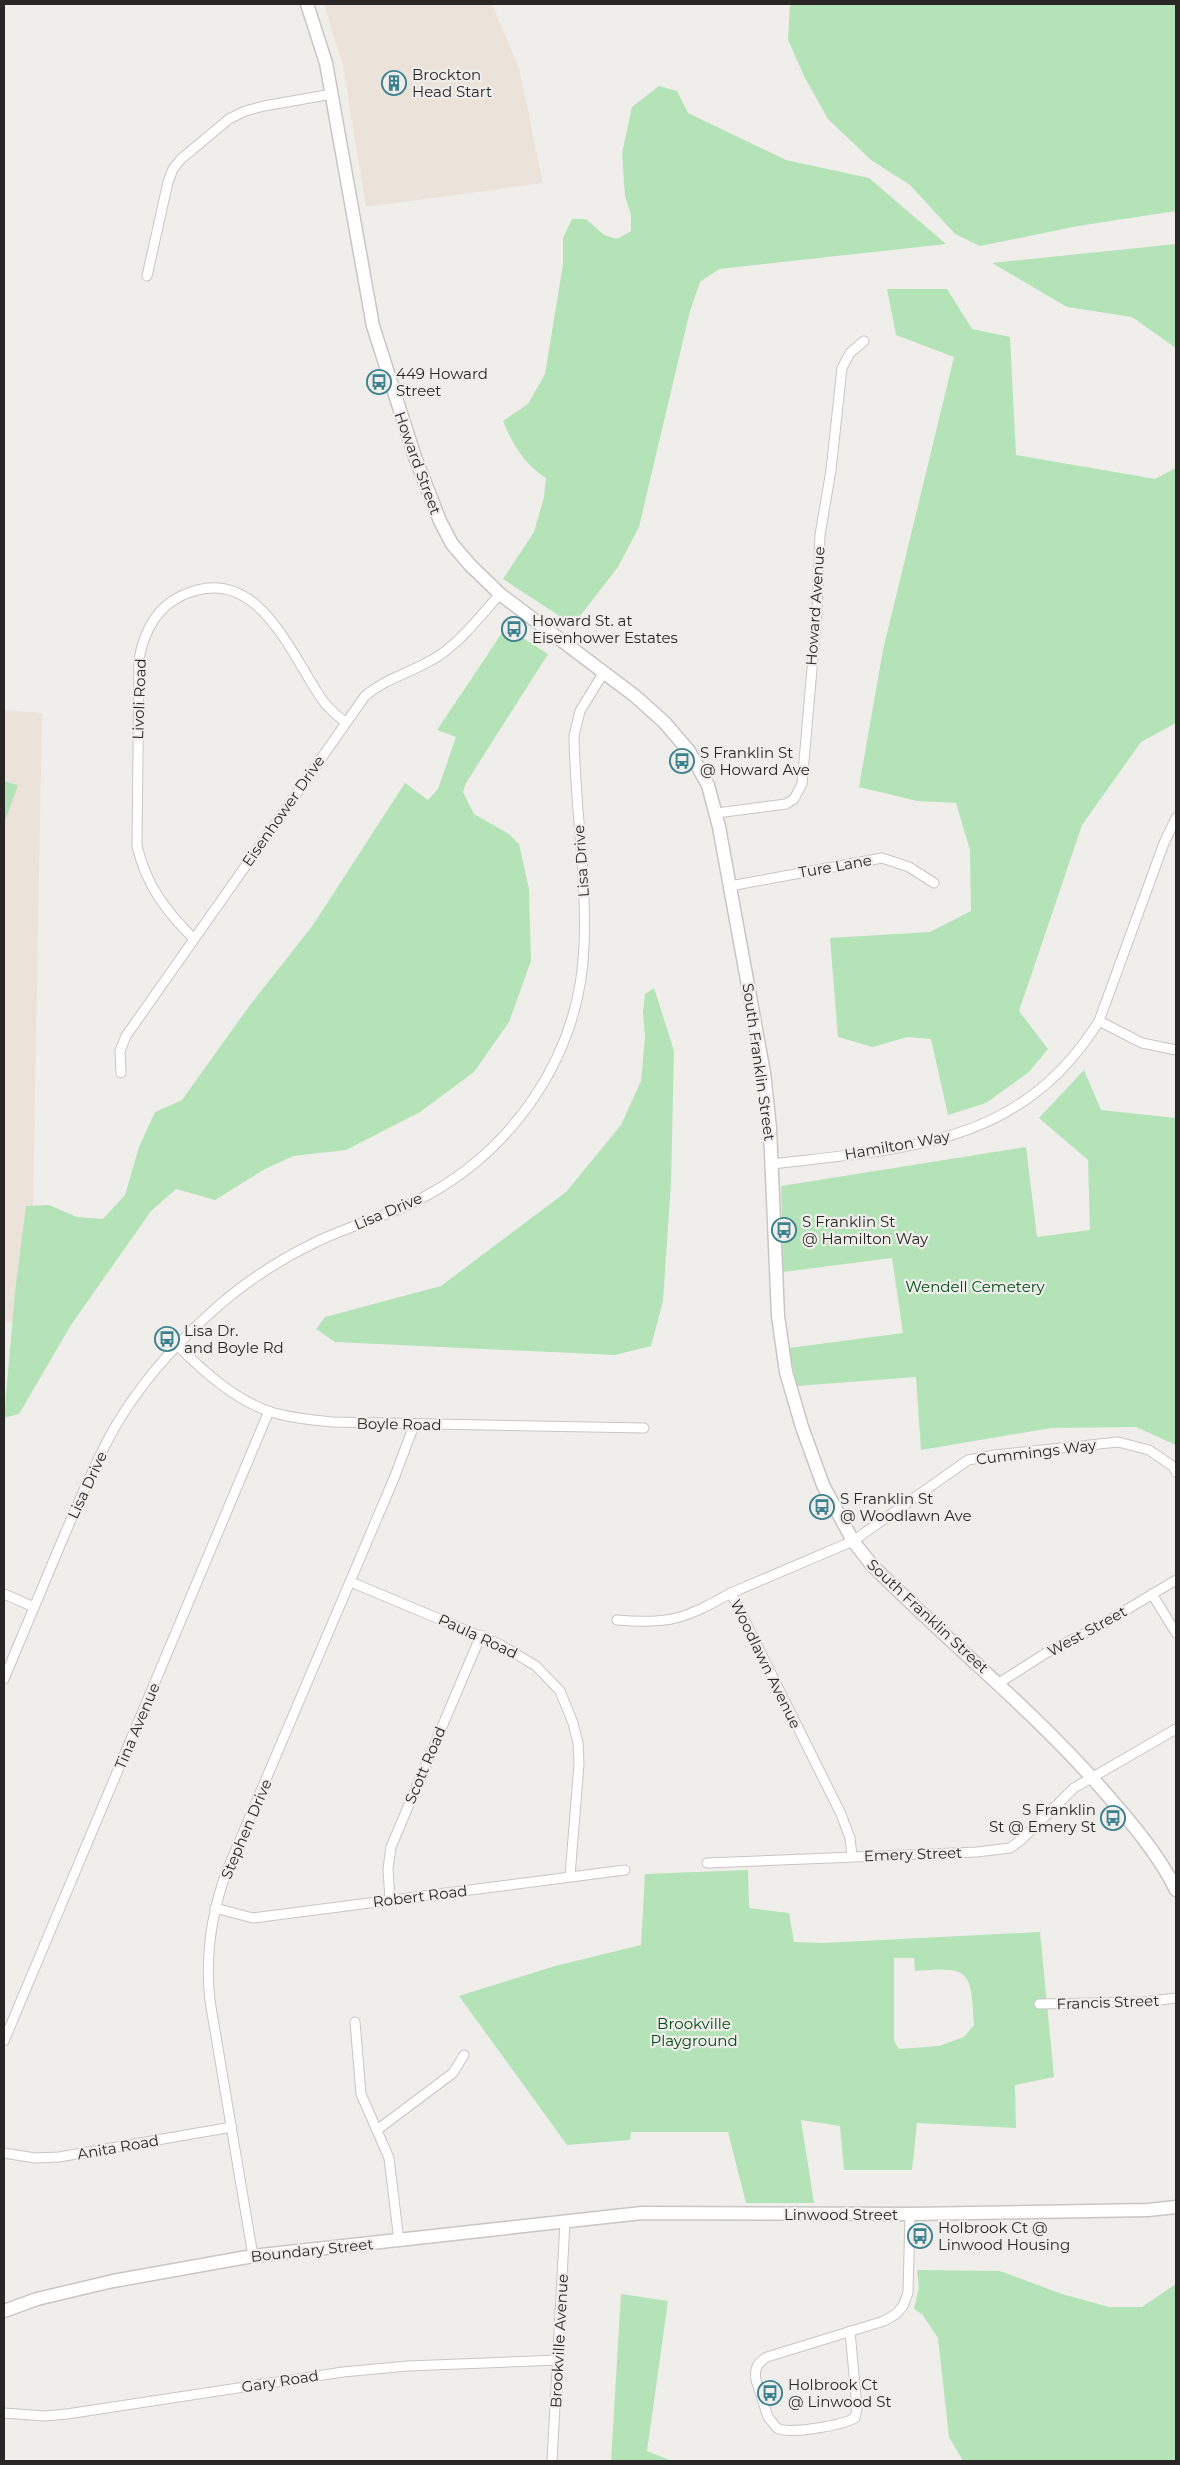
<svg xmlns="http://www.w3.org/2000/svg" width="1180" height="2465" font-family="Montserrat,sans-serif">
	<style>
		.built { fill: #ebe3da }
		.green { fill: #b4e3b8; fill-rule: evenodd }
		.lines { fill: none; stroke-linecap: round; stroke-linejoin: round }
		.minor-casing { stroke: #c8c6c3; stroke-width: 11 }
		.secondary-casing { stroke: #c8c6c3; stroke-width: 15 }
		.minor { stroke: #fff; stroke-width: 9 }
		.secondary { stroke: #fff; stroke-width: 12 }
		.labels { text-anchor: middle; dominant-baseline: central; stroke-width: 4.5; stroke-linejoin: round; paint-order: stroke }
		.poi-label { font-size: 15px; fill: #282726; stroke: #f0eeeb; text-anchor: start }
		.street-label { font-size: 15px; fill: #282726; stroke: #f0eeeb }
		.park-label { font-size: 15px; fill: #024b17; stroke: #f0eeeb }
	</style>
	<rect width="100%" height="100%" fill="#f0eeeb"/>
	<g class="built">
		<polygon points="324,4 492,4 519,68 543,183 366,207 343,66"/>
		<polygon points="4,710 42,713 31,1320 4,1323"/>
	</g>
	<g class="green">
		<polygon points="790,4 1176,4 1176,211 1078,226 980,246 955,234 910,185 871,160 828,119 804,76 788,40"/>
		<path d="M659 86 677 91 688 113 786 160 869 178 946 244 719 269 700 282 690 311 639 527 618 567 573 625 503 579 534 532 544 497 546 478C524 464 513 445 503 421L528 404 545 374 563 264V238L572 219H586L604 235 617 239 631 231V215L625 196 622 153 632 107Z"/>
		<polygon points="1176,244 1176,348 1132,317 1067,307 992,263"/>
		<polygon points="887,289 947,289 972,329 1010,337 1016,455 1155,479 1176,468 1176,723 1141,742 1082,825 1019,1011 1048,1049 1029,1072 986,1103 948,1115 931,1039 907,1037 873,1047 838,1037 830,938 930,932 971,911 970,850 956,803 917,801 859,787 883,650 954,357 896,335"/>
		<polygon points="506,627 548,654 466,783 463,792 474,814 509,834 519,844 529,889 531,961 509,1022 474,1072 420,1112 346,1150 293,1156 265,1169 215,1200 176,1189 151,1211 71,1325 19,1414 4,1418 15,1292 26,1206 49,1205 77,1217 103,1219 125,1195 139,1147 155,1112 182,1100 250,1005 313,925 405,783 428,800 438,789 456,737 437,730"/>
		<polygon points="4,781 18,785 4,824"/>
		<polygon points="654,988 674,1051 671,1183 663,1301 651,1346 615,1355 335,1342 316,1329 325,1317 441,1286 566,1192 621,1125 641,1081 645,1038 643,1012 645,994"/>
		<polygon points="1084,1070 1101,1110 1176,1118 1176,1445 1136,1427 1051,1428 921,1450 916,1377 797,1386 789,1348 903,1333 892,1258 783,1272 781,1186 1026,1147 1037,1237 1090,1230 1088,1160 1039,1118"/>
		<path d="M748 1870 749 1908 789 1913 794 1942 823 1943 1040 1932 1054 2077 1015 2085 1016 2128 917 2123 912 2170H844L840 2126 801 2120 814 2203H746L728 2132H631L630 2140 567 2145 459 1996 555 1966 641 1945 645 1874ZM894 1958H914L915 1971C971 1966 971 1971 974 2025L964 2037 939 2046 899 2049 894 2041Z"/>
		<polygon points="917,2270 1000,2271 1062,2294 1109,2307 1142,2307 1176,2284 1176,2461 963,2461 949,2437 938,2338 922,2314 914,2309 919,2287"/>
		<polygon points="621,2294 668,2301 647,2451 672,2461 611,2461"/>
	</g>
	<g class="lines">
		<defs>
			<g id="minor">
				<polyline points="147,276 168,182 173,169 181,159 229,119 245,111 264,106 332,94"/>
				<polyline points="717,813 786,804 794,799 802,784 817,611 820,535 831,470 842,368 850,353 864,341"/>
				<polyline points="730,886 882,858 909,867 934,883"/>
				<path d="M193 938C166 911 146 885 137 846L139 659C144 632 156 608 181 596 256 560 289 651 321 698 327 707 336 715 345 722"/>
				<polyline points="1099,1021 1164,843 1176,818"/>
				<path d="M121 1073 120 1051 126 1036 365 696C387 677 415 672 440 655 463 639 481 615 500 594"/>
				<path d="M772 1164C906 1148 1020 1147 1099 1021L1142 1043 1176 1050"/>
				<path d="M177 1345C204 1372 235 1400 271 1412 291 1418 312 1420 333 1422L644 1428"/>
				<polyline points="351,1582 501,1645 536,1666 560,1691 573,1723 578,1743 579,1764 570,1876"/>
				<polyline points="4,1594 34,1607"/>
				<polyline points="1152,1594 1176,1633"/>
				<path d="M617 1620C670 1625 686 1618 731 1593"/>
				<path d="M4 1679C24 1632 44 1584 64 1536 80 1499 95 1462 115 1427 139 1386 171 1349 206 1317 238 1287 275 1262 314 1243 346 1227 382 1218 414 1202 512 1154 580 1056 584 946 587 876 575 806 574 736L580 711 604 672"/>
				<polyline points="999,1683 1046,1653 1101,1625 1176,1580"/>
				<polyline points="852,1856 850,1838 841,1814 731,1593 853,1541 968,1460 995,1455 1118,1442 1149,1450 1174,1467 1176,1472"/>
				<polyline points="707,1863 977,1852 1010,1848 1021,1840 1074,1788 1176,1729"/>
				<polyline points="390,1900 388,1869 391,1847 481,1635"/>
				<polyline points="215,1908 253,1918 625,1870"/>
				<polyline points="1039,2004 1143,2002 1176,1998"/>
				<polyline points="355,2022 361,2094 389,2158 399,2241"/>
				<polyline points="4,2041 269,1411"/>
				<polyline points="377,2130 453,2073 464,2055"/>
				<polyline points="4,2153 35,2158 59,2157 232,2127"/>
				<path d="M253 2256 210 2001C205 1957 211 1915 226 1873L395 1476 414 1425"/>
				<path d="M850 2331 857 2408 855 2418C842 2425 790 2435 777 2428L768 2417 756 2380C754 2369 757 2363 767 2357L884 2321 896 2314 903 2306 908 2293 910 2214"/>
				<polyline points="4,2413 45,2416 67,2414 343,2372 408,2366 558,2360"/>
				<polyline points="552,2461 565,2222"/>
			</g>
			<g id="secondary">
				<path d="M307 4 326 63 373 326 415 457 440 521 452 544 470 565 500 594 635 696 664 722 689 751 708 785 719 827 764 1073 770 1128 778 1316 786 1372 802 1427 823 1485 853 1541 871 1564C947 1641 1031 1708 1102 1789 1129 1820 1158 1853 1176 1890"/>
				<polyline points="4,2311 37,2299 113,2281 253,2256 642,2213 910,2214 1148,2210 1176,2207"/>
			</g>
		</defs>
		<use href="#minor" class="minor-casing"/>
		<use href="#secondary" class="secondary-casing"/>
		<use href="#minor" class="minor"/>
		<use href="#secondary" class="secondary"/>
	</g>
	<defs>
		<symbol id="building-ring" viewBox="-11 -11 22 22"><circle r="9.5" fill="#f0eeeb" stroke="#3c818e" stroke-width="1.5"/><path d="M-4-6H4V6H1V3H-1V6H-4ZM-2.5-4.3h1.7v1.8h-1.7ZM.8-4.3h1.7v1.8H.8ZM-2.5-1h1.7V.8h-1.7ZM.8-1h1.7V.8H.8Z" fill="#3c818e"/></symbol>
		<symbol id="bus-ring" viewBox="-11 -11 22 22"><circle r="9.5" fill="#f0eeeb" stroke="#3c818e" stroke-width="1.5"/><path d="M-5-6H5V4H4V6H2V4H-2V6H-4V4H-5ZM-3.5-4V0h7V-4ZM-3.5 1.2v1.5H-2V1.2ZM2 1.2v1.5H3.5V1.2Z" fill="#3c818e"/></symbol>
	</defs>
	<g fill-rule="evenodd">
		<use href="#building-ring" x="380" y="69" width="28" height="28"/>
		<use href="#bus-ring" x="365" y="368" width="28" height="28"/>
		<use href="#bus-ring" x="500" y="615" width="28" height="28"/>
		<use href="#bus-ring" x="668" y="747" width="28" height="28"/>
		<use href="#bus-ring" x="770" y="1216" width="28" height="28"/>
		<use href="#bus-ring" x="153" y="1325" width="28" height="28"/>
		<use href="#bus-ring" x="808" y="1493" width="28" height="28"/>
		<use href="#bus-ring" x="1099" y="1804" width="28" height="28"/>
		<use href="#bus-ring" x="906" y="2222" width="28" height="28"/>
		<use href="#bus-ring" x="756" y="2379" width="28" height="28"/>
	</g>
	<g class="labels">
		<g class="poi-label">
			<text x="412" y="74">Brockton<tspan x="412" dy="17">Head Start</tspan></text>
			<text x="396" y="373">449 Howard<tspan x="396" dy="17">Street</tspan></text>
			<text x="532" y="620">Howard St. at<tspan x="532" dy="17">Eisenhower Estates</tspan></text>
			<text x="700" y="752">S Franklin St<tspan x="700" dy="17">@ Howard Ave</tspan></text>
			<text x="802" y="1221">S Franklin St<tspan x="802" dy="17">@ Hamilton Way</tspan></text>
			<text x="184" y="1330">Lisa Dr.<tspan x="184" dy="17">and Boyle Rd</tspan></text>
			<text x="840" y="1498">S Franklin St<tspan x="840" dy="17">@ Woodlawn Ave</tspan></text>
			<text x="1096" y="1809" text-anchor="end">S Franklin<tspan x="1096" dy="17">St @ Emery St</tspan></text>
			<text x="938" y="2227">Holbrook Ct @<tspan x="938" dy="17">Linwood Housing</tspan></text>
			<text x="788" y="2384">Holbrook Ct<tspan x="788" dy="17">@ Linwood St</tspan></text>
		</g>
		<g class="street-label">
			<text transform="translate(418 463) rotate(70)">Howard Street</text>
			<text transform="translate(815 606) rotate(-86)">Howard Avenue</text>
			<text transform="translate(139 699) rotate(-88)">Livoli Road</text>
			<text transform="translate(283 811) rotate(-55)">Eisenhower Drive</text>
			<text transform="translate(581 861) rotate(-94)">Lisa Drive</text>
			<text transform="translate(835 866) rotate(-10)">Ture Lane</text>
			<text transform="translate(759 1062) rotate(82)">South Franklin Street</text>
			<text transform="translate(897 1145) rotate(-10)">Hamilton Way</text>
			<text transform="translate(388 1211) rotate(-23)">Lisa Drive</text>
			<text transform="translate(399 1424) rotate(1)">Boyle Road</text>
			<text transform="translate(1036 1452) rotate(-7)">Cummings Way</text>
			<text transform="translate(87 1485) rotate(-65)">Lisa Drive</text>
			<text transform="translate(928 1616) rotate(43)">South Franklin Street</text>
			<text transform="translate(1087 1631) rotate(-29)">West Street</text>
			<text transform="translate(478 1636) rotate(25)">Paula Road</text>
			<text transform="translate(766 1664) rotate(64)">Woodlawn Avenue</text>
			<text transform="translate(137 1726) rotate(-67)">Tina Avenue</text>
			<text transform="translate(425 1765) rotate(-67)">Scott Road</text>
			<text transform="translate(246 1829) rotate(-67)">Stephen Drive</text>
			<text transform="translate(913 1854) rotate(-2)">Emery Street</text>
			<text transform="translate(420 1896) rotate(-7)">Robert Road</text>
			<text transform="translate(1108 2002) rotate(-2)">Francis Street</text>
			<text transform="translate(118 2147) rotate(-10)">Anita Road</text>
			<text x="841" y="2214">Linwood Street</text>
			<text transform="translate(312 2250) rotate(-6)">Boundary Street</text>
			<text transform="translate(559 2341) rotate(-87)">Brookville Avenue</text>
			<text transform="translate(280 2381) rotate(-9)">Gary Road</text>
		</g>
		<g class="park-label">
			<text x="975" y="1286">Wendell Cemetery</text>
			<text x="694" y="2023">Brookville<tspan x="694" dy="17">Playground</tspan></text>
		</g>
	</g>
	<rect width="1180" height="2465" fill="none" stroke="#282726" stroke-width="10"/>
</svg>
